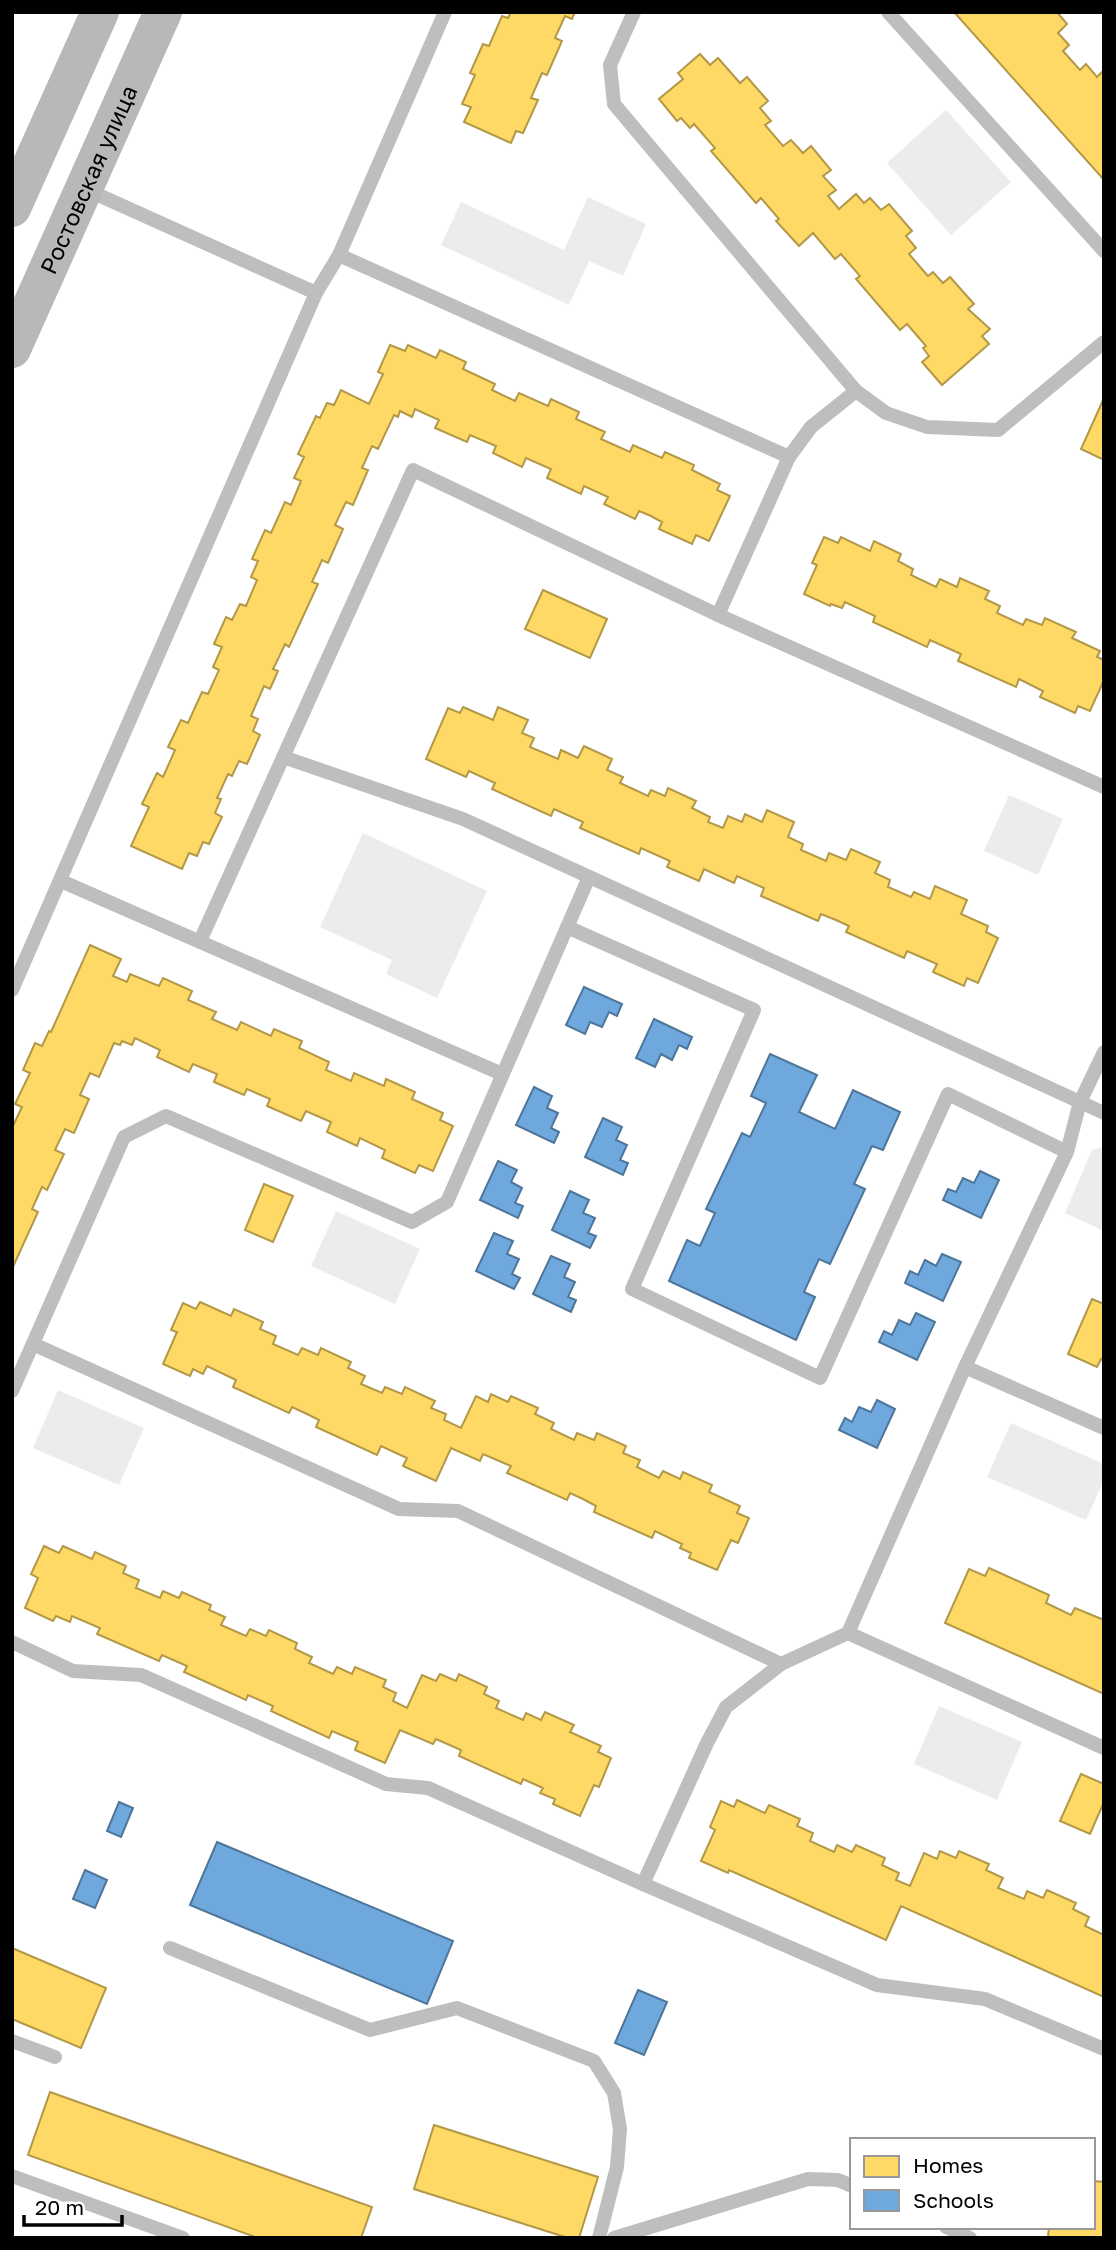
<svg xmlns="http://www.w3.org/2000/svg" width="1116" height="2250" font-family="'Golos Text',sans-serif">
	<style>
		.green { fill: #ececec }
		.homes { fill: #ffd966; stroke: #b29847; stroke-width: 2 }
		.schools { fill: #6fa8dc; stroke: #4e769a; stroke-width: 2 }
		.lines { fill: none; stroke-linecap: round; stroke-linejoin: round }
		.lane { stroke: #bebebe; stroke-width: 14 }
		.secondary { stroke: #b8b8b8; stroke-width: 38 }
		.labels { text-anchor: middle; dominant-baseline: central; stroke-width: 7; stroke-linejoin: round; paint-order: stroke }
		.street-label { font-size: 23px; fill: #000; stroke: #fff }
	</style>
	<rect width="100%" height="100%" fill="#fff"/>
	<g class="green">
		<polygon points="946,110 1011,182 951,235 887,163"/>
		<polygon points="588,197 646,224 623,276 589,261 569,305 441,245 461,202 564,250"/>
		<polygon points="1009,795 1063,819 1038,875 984,851"/>
		<polygon points="363,833 487,891 437,998 386,974 392,960 320,927"/>
		<polygon points="1104,1147 1104,1231 1065,1213 1092,1150"/>
		<polygon points="336,1211 420,1249 395,1304 311,1266"/>
		<polygon points="58,1390 144,1428 119,1485 33,1448"/>
		<polygon points="1011,1423 1104,1464 1104,1480 1086,1520 987,1477"/>
		<polygon points="939,1706 1022,1742 997,1800 914,1764"/>
	</g>
	<g class="homes">
		<polygon points="511,12 575,12 572,19 565,16 555,38 562,41 547,75 542,73 531,98 538,100 523,133 516,131 511,143 464,122 471,107 462,104 475,75 470,73 483,44 489,46 502,16 508,18"/>
		<polygon points="954,12 1057,12 1067,24 1058,33 1069,45 1063,51 1080,70 1086,64 1097,77 1104,70 1104,180"/>
		<polygon points="700,54 710,65 718,58 740,83 747,77 768,101 760,108 771,121 765,125 783,146 791,140 803,153 811,146 831,170 823,176 836,190 828,196 839,209 856,194 864,203 870,198 881,210 889,204 912,231 906,236 916,248 909,254 928,276 933,272 943,283 950,277 974,304 968,309 990,329 982,336 989,344 942,385 922,362 929,356 923,348 926,346 907,324 900,330 856,279 860,276 841,254 835,259 813,233 799,246 776,221 779,219 761,198 756,203 711,151 715,148 694,124 690,128 681,118 677,121 659,99 683,79 678,73"/>
		<polygon points="390,345 405,351 408,345 436,358 440,350 466,362 463,369 495,384 492,390 515,401 519,393 548,406 551,399 579,412 576,419 605,432 601,439 630,452 633,445 662,458 665,452 694,465 692,470 720,484 717,490 730,496 709,541 696,535 692,544 659,529 662,522 651,516 639,511 635,519 604,504 608,497 584,486 581,494 547,478 551,469 526,458 522,467 493,453 496,446 470,435 467,442 435,428 439,420 415,409 412,417 400,411 398,417 394,415 378,449 372,446 362,468 368,470 353,505 346,502 335,525 343,529 328,563 322,560 312,582 318,584 289,647 285,644 279,657 273,669 278,671 270,689 264,686 251,716 258,719 253,731 260,735 247,764 239,761 232,776 228,774 217,798 221,799 215,813 222,817 209,844 203,842 197,856 189,853 182,869 131,846 149,807 142,804 157,773 163,777 175,750 168,747 181,720 188,723 202,692 208,694 219,670 213,667 222,647 214,644 226,617 232,620 240,604 246,606 257,580 251,577 258,561 252,559 265,530 271,533 285,502 291,505 301,481 294,478 304,457 298,454 316,416 320,418 327,403 334,405 341,390 369,404 383,374 378,372"/>
		<polygon points="1104,398 1104,460 1081,449"/>
		<polygon points="824,537 838,543 841,537 870,551 874,541 901,554 898,561 913,569 911,575 936,587 940,579 957,587 960,578 989,591 985,599 1000,606 997,613 1023,625 1026,619 1042,625 1045,618 1076,632 1072,638 1100,651 1097,657 1104,660 1104,680 1090,711 1078,706 1075,713 1040,697 1043,691 1019,679 1016,687 958,661 961,654 930,640 927,647 873,622 875,616 845,602 842,608 831,604 830,606 804,594 817,565 812,563"/>
		<polygon points="543,590 607,619 590,658 525,629"/>
		<polygon points="463,707 493,720 498,707 528,720 522,733 534,738 530,747 558,759 561,750 578,758 584,746 612,759 607,770 623,777 620,783 648,796 651,790 665,796 668,788 696,801 692,808 710,817 708,822 723,828 728,816 742,822 745,814 762,822 767,810 794,822 788,837 803,844 801,850 826,861 829,853 846,860 851,849 880,862 875,873 890,880 888,887 911,897 914,892 930,899 935,886 967,900 961,914 988,926 986,932 998,938 978,983 967,978 964,986 933,972 937,964 907,951 904,958 846,932 849,926 836,920 821,914 818,921 761,896 764,888 737,876 734,883 704,869 699,881 667,867 670,861 641,848 639,854 580,828 583,822 554,809 551,816 492,789 495,783 469,771 466,777 426,759 448,708 460,713"/>
		<polygon points="90,945 121,959 113,976 127,982 130,974 159,986 163,978 192,991 188,1000 216,1012 212,1019 237,1030 241,1022 271,1036 274,1029 302,1041 299,1048 329,1062 326,1070 351,1081 354,1073 384,1086 386,1079 415,1092 412,1099 443,1113 440,1120 453,1126 433,1171 419,1165 415,1173 382,1158 385,1150 360,1138 357,1146 327,1132 331,1122 306,1111 301,1121 267,1106 270,1099 247,1089 244,1095 214,1082 217,1074 193,1064 189,1072 157,1057 160,1050 135,1038 132,1045 122,1041 120,1045 114,1043 99,1077 90,1073 80,1095 89,1099 74,1133 65,1129 55,1150 64,1154 47,1190 42,1187 32,1209 38,1212 12,1269 12,1128 22,1107 15,1104 30,1073 23,1070 35,1043 42,1046 49,1031 51,1032"/>
		<polygon points="264,1184 293,1196 273,1242 245,1230"/>
		<polygon points="1092,1299 1104,1304 1104,1361 1101,1359 1097,1367 1068,1354"/>
		<polygon points="200,1302 231,1316 234,1309 263,1322 260,1329 276,1336 273,1344 298,1355 302,1348 318,1355 321,1348 351,1362 348,1368 365,1376 361,1384 382,1393 385,1387 402,1394 405,1387 435,1401 431,1408 446,1414 444,1420 461,1428 476,1396 488,1402 491,1394 508,1402 511,1396 538,1408 535,1414 554,1423 551,1429 574,1440 577,1433 594,1440 597,1433 626,1446 623,1453 640,1460 637,1467 659,1478 663,1471 680,1479 683,1472 712,1485 709,1492 740,1506 737,1513 749,1518 738,1543 731,1540 717,1570 689,1558 691,1553 680,1548 682,1544 655,1531 652,1538 594,1512 596,1506 583,1499 570,1493 567,1500 507,1473 511,1466 483,1454 480,1461 451,1448 436,1481 403,1466 407,1458 381,1446 377,1455 316,1427 319,1420 307,1414 292,1407 289,1413 233,1387 236,1380 207,1366 203,1374 193,1369 190,1376 163,1364 177,1332 171,1330 183,1303 196,1309"/>
		<polygon points="44,1546 59,1553 63,1546 92,1559 95,1552 126,1566 123,1573 139,1580 136,1588 160,1598 163,1591 179,1598 182,1592 211,1605 209,1610 225,1617 221,1625 246,1636 250,1629 266,1636 269,1630 297,1643 295,1649 312,1657 309,1663 333,1674 337,1667 352,1674 355,1667 386,1680 383,1687 396,1693 393,1701 407,1708 422,1675 436,1681 440,1674 456,1681 459,1674 487,1687 484,1694 499,1701 496,1708 523,1720 526,1713 541,1720 545,1712 574,1725 570,1732 601,1746 598,1752 611,1758 599,1787 594,1785 580,1816 553,1804 555,1799 540,1793 543,1788 523,1779 521,1784 459,1756 461,1750 436,1739 433,1744 400,1730 385,1763 355,1750 358,1742 332,1731 329,1738 271,1711 273,1706 248,1695 246,1700 184,1672 187,1666 162,1655 159,1661 97,1634 100,1628 72,1616 70,1622 56,1616 53,1621 25,1608 38,1578 31,1574"/>
		<polygon points="989,1568 1049,1595 1046,1603 1071,1615 1075,1608 1104,1620 1104,1694 945,1623 969,1569 985,1576"/>
		<polygon points="1081,1774 1104,1784 1104,1802 1090,1834 1060,1821"/>
		<polygon points="737,1800 765,1813 769,1805 800,1819 797,1826 813,1833 810,1841 834,1852 837,1845 852,1852 856,1845 885,1858 882,1865 899,1873 896,1880 910,1886 924,1853 937,1859 940,1851 956,1858 959,1851 989,1864 986,1870 1003,1878 998,1888 1024,1899 1027,1891 1043,1898 1047,1890 1076,1903 1073,1909 1089,1917 1085,1926 1104,1935 1104,1997 901,1906 886,1940 729,1870 728,1873 701,1861 715,1830 710,1827 721,1801 734,1807"/>
		<polygon points="12,1948 106,1988 81,2048 12,2019"/>
		<polygon points="50,2092 372,2207 361,2238 258,2238 28,2155"/>
		<polygon points="434,2125 598,2177 579,2238 568,2238 414,2189"/>
		<polygon points="1093,2181 1104,2182 1104,2238 1048,2237 1049,2227 1093,2227"/>
	</g>
	<g class="schools">
		<polygon points="584,987 622,1004 617,1016 609,1012 602,1027 590,1022 585,1034 566,1025"/>
		<polygon points="654,1019 692,1037 687,1049 679,1045 672,1060 661,1054 655,1067 636,1058"/>
		<polygon points="770,1054 817,1075 799,1112 835,1129 853,1090 900,1112 883,1150 872,1146 854,1184 865,1189 830,1264 819,1259 804,1292 815,1297 796,1340 669,1281 687,1240 700,1246 715,1213 706,1209 742,1133 750,1137 766,1103 751,1096"/>
		<polygon points="534,1087 552,1096 547,1108 558,1113 551,1128 559,1132 554,1143 516,1125"/>
		<polygon points="603,1118 622,1127 616,1140 627,1145 620,1160 628,1163 623,1175 585,1157"/>
		<polygon points="498,1161 517,1170 511,1182 522,1188 515,1203 523,1206 518,1218 480,1200"/>
		<polygon points="980,1171 999,1180 981,1218 943,1200 948,1189 956,1192 963,1178 974,1183"/>
		<polygon points="570,1191 589,1200 583,1213 595,1218 588,1233 596,1236 590,1248 552,1230"/>
		<polygon points="494,1233 513,1241 507,1254 519,1259 512,1274 520,1278 514,1289 476,1271"/>
		<polygon points="942,1254 961,1262 943,1301 905,1283 910,1271 918,1275 925,1260 936,1266"/>
		<polygon points="551,1256 570,1264 564,1277 575,1282 568,1297 576,1300 571,1312 533,1294"/>
		<polygon points="916,1313 935,1322 917,1360 879,1342 884,1331 892,1335 899,1320 910,1325"/>
		<polygon points="877,1400 895,1409 877,1448 839,1430 845,1418 852,1422 859,1407 871,1412"/>
		<polygon points="119,1802 133,1808 121,1837 107,1831"/>
		<polygon points="217,1842 453,1941 427,2004 190,1905"/>
		<polygon points="85,1870 107,1880 95,1908 73,1899"/>
		<polygon points="638,1990 667,2002 644,2055 615,2043"/>
	</g>
	<g class="lines">
		<g class="lane">
			<polyline points="634,12 610,65 614,104 856,391 886,413 927,427 998,430 1104,342"/>
			<polyline points="888,12 1104,251"/>
			<polyline points="85,189 316,293 339,255 445,12"/>
			<polyline points="789,457 811,427 856,391"/>
			<polyline points="718,615 1104,787"/>
			<polyline points="283,757 463,819 1104,1113"/>
			<polyline points="61,881 502,1074"/>
			<polyline points="567,927 754,1010 632,1289 820,1378 948,1094 1067,1152"/>
			<polyline points="200,941 413,470 718,615 789,457 339,255"/>
			<polyline points="12,990 316,293"/>
			<polyline points="33,1344 399,1509 458,1511 781,1664 726,1707 707,1743 643,1884 877,1985 985,1999 1104,2049"/>
			<polyline points="965,1367 1104,1428"/>
			<polyline points="12,1391 124,1137 166,1116 412,1222 447,1202 589,877"/>
			<polyline points="848,1633 965,1367 1067,1152 1080,1102 1104,1052"/>
			<polyline points="12,1642 73,1671 141,1675 386,1784 428,1788 643,1884"/>
			<polyline points="781,1664 848,1633 1104,1748"/>
			<polyline points="170,1948 370,2030 457,2008 594,2061 614,2093 620,2129 617,2167 599,2238"/>
			<polyline points="12,2041 55,2057"/>
			<polyline points="12,2176 183,2238"/>
			<polyline points="946,2227 970,2238"/>
			<polyline points="614,2238 808,2179 838,2180 852,2186"/>
		</g>
		<g class="secondary">
			<polyline points="12,208 100,12"/>
			<path id="s1" d="M12 349 163 12"/>
		</g>
	</g>
	<g class="labels">
		<g class="street-label">
			<text stroke="none"><textPath href="#s1" startOffset="186">Ростовская улица</textPath></text>
		</g>
	</g>
	<rect width="1116" height="2250" fill="none" stroke="#000000" stroke-width="28"/>
	<rect x="850" y="2138" width="245" height="91" fill="#ffffff" stroke="#999999" stroke-width="2"/>
	<rect x="864" y="2156" width="35" height="21" fill="#ffd966" stroke="#999999" stroke-width="2"/>
	<text x="913" y="2173" font-size="21" fill="#000000">Homes</text>
	<rect x="864" y="2190" width="35" height="21" fill="#6fa8dc" stroke="#999999" stroke-width="2"/>
	<text x="913" y="2208" font-size="21" fill="#000000">Schools</text>
	<path d="M24 2215v10h98v-10" fill="none" stroke="#000000" stroke-width="3.5"/>
	<text x="35" y="2215" font-size="21" fill="#000000" stroke="#ffffff" stroke-width="5" paint-order="stroke">20 m</text>
</svg>
